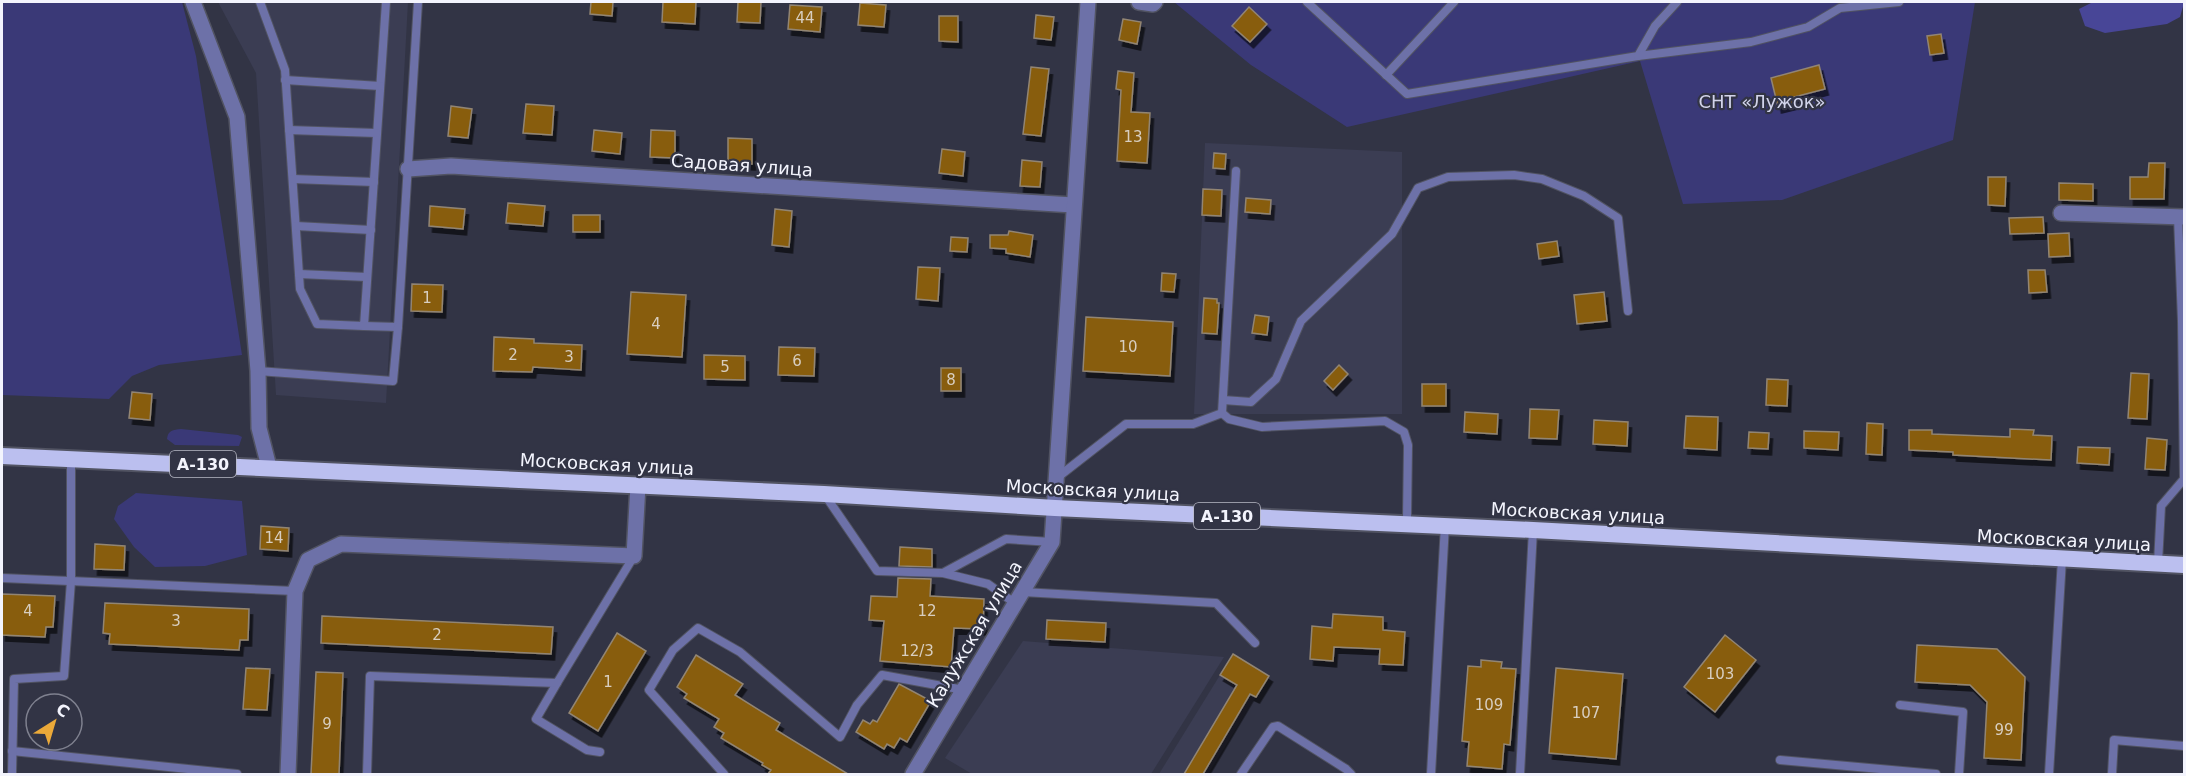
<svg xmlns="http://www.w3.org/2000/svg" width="2186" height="776" font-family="'DejaVu Sans',sans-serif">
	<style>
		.built { fill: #3b3d53 }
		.green { fill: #3a3977 }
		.water { fill: #484697 }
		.building { fill: #885d0b; stroke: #928573; stroke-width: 1.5; filter: url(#shadow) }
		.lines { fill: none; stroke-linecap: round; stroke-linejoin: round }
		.service-casing { stroke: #515362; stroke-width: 10 }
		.minor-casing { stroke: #515362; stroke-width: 18 }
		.trunk-casing { stroke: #515362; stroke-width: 20 }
		.service { stroke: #6d71a8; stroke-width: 8 }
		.minor { stroke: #6d71a8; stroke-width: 15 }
		.trunk { stroke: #bbbfef; stroke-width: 16 }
		.labels { text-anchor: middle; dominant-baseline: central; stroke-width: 4.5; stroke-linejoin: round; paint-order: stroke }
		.number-label { font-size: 15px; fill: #d8cec0 }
		.shield { fill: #323445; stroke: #b9bac6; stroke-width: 1.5 }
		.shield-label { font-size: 16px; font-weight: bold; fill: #f3f4fd }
		.park-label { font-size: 18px; fill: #d2d4eb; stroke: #323445 }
		.street-label { font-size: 18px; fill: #f3f4fd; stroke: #323445 }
	</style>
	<defs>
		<filter id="shadow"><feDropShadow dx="3.5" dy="6" stdDeviation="0" flood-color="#0009"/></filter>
	</defs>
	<rect width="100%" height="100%" fill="#323445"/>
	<g class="built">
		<polygon points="218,2 408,2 386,403 276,395 256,73"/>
		<polygon points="1205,143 1402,152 1402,414 1194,414"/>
		<polygon points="1023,641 1224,657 1151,774 972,774 945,758"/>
		<polygon points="1233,654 1269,676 1208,774 1159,774"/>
	</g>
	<g class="green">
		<polygon points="2,2 182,2 196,56 242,355 159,365 132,376 109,399 2,395"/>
		<polygon points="1174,2 1975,2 1953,140 1782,200 1683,204 1640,61 1347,127 1251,65"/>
		<path d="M181 429 238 435 242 437 239 446 175 445 167 439C168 430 173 430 181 429Z"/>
		<polygon points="136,493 242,501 247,555 205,566 155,567 134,547 114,519 118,506"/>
	</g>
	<polygon class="water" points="2093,2 2183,2 2184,3 2180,17 2167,24 2105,33 2085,26 2079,9"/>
	<g class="building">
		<polygon points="591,2 613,2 612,16 590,14"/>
		<polygon points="663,2 696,2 695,24 662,22"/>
		<polygon points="738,2 761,2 760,23 737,22"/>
		<polygon points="860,3 886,5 884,27 858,25"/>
		<polygon points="790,5 822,7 820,32 788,29"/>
		<polygon points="1249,7 1267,24 1250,42 1232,26"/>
		<polygon points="1036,15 1054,17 1051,40 1034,38"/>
		<polygon points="939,16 958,16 958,42 939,41"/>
		<polygon points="1123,19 1141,22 1137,44 1119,40"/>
		<polygon points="1941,34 1944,53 1930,55 1927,36"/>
		<polygon points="1819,65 1825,89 1794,97 1795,103 1778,107 1771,78"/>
		<polygon points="1031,67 1049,69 1041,136 1023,134"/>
		<polygon points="1118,71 1134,73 1131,112 1150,113 1147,163 1117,161 1121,90 1116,89"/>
		<polygon points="526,104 554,106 552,135 523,133"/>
		<polygon points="451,106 472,109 468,138 448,136"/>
		<polygon points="594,130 622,133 620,154 592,151"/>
		<polygon points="651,130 675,131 675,158 650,157"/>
		<polygon points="728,138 752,139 752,164 728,163"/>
		<polygon points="942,149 965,152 963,176 939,173"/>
		<polygon points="1214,153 1226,154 1225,169 1213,168"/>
		<polygon points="1022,160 1042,162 1040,187 1020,186"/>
		<polygon points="2149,163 2165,163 2164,199 2130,199 2130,177 2148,177"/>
		<polygon points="1988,177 2006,177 2005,206 1988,205"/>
		<polygon points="2059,183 2093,184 2093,201 2059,200"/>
		<polygon points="1203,189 1222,190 1221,216 1202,215"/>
		<polygon points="1246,198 1271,200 1270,214 1245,212"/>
		<polygon points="508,203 545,206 543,226 506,223"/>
		<polygon points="430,206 465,209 463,229 429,226"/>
		<polygon points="775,209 792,211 789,247 772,245"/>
		<rect x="573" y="215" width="27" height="17"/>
		<polygon points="2043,217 2044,233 2010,234 2009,218"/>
		<polygon points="1009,231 1033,235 1030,257 1006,253 1006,249 990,248 990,235 1008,235"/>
		<polygon points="2069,233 2070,256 2049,257 2048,234"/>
		<polygon points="951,237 968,238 967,252 950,251"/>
		<polygon points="1557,241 1559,256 1539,259 1537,244"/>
		<polygon points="918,267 940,268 938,301 916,299"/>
		<polygon points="2028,270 2045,270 2047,292 2029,293"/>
		<polygon points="1162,273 1176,274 1174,292 1161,291"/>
		<polygon points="412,284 443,285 442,312 411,311"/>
		<polygon points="631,292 686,295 682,357 627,354"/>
		<polygon points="1604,292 1607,321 1577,324 1574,295"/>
		<polygon points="1204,298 1217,299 1217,303 1219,303 1217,334 1202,333"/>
		<polygon points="1255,315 1269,317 1267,335 1252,333"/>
		<polygon points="1086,317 1173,322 1170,376 1083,371"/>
		<polygon points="494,337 534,339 534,343 582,345 581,370 533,367 532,372 493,371"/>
		<polygon points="779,347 815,348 814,376 778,375"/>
		<polygon points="704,355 745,356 745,380 704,379"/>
		<polygon points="1339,365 1348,374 1333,390 1324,381"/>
		<rect x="941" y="368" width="20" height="23"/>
		<polygon points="2131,373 2149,374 2147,419 2128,418"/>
		<polygon points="1767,379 1788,380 1787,406 1766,405"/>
		<rect x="1422" y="384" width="24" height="22"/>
		<polygon points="132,392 152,394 150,420 129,418"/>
		<polygon points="1530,409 1559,410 1557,439 1529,438"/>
		<polygon points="1465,412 1498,414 1497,434 1464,432"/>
		<polygon points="1686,416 1718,417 1717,450 1684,448"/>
		<polygon points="1594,420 1628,422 1627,446 1593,444"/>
		<polygon points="1867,423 1883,424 1882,455 1866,454"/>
		<polygon points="2010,429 2034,430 2033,435 2052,436 2051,460 1953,455 1953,452 1909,450 1909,430 1932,430 1932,434 2010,437"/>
		<polygon points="1804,431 1839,432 1838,450 1804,448"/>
		<polygon points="1749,432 1769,433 1768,449 1748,448"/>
		<polygon points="2147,438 2167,440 2165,470 2145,469"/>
		<polygon points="2078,447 2110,448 2109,465 2077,463"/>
		<polygon points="261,526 289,528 288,551 260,549"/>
		<polygon points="95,544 125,546 124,570 94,569"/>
		<polygon points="900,547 932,549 932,567 899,566"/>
		<polygon points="898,578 931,579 930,596 984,599 983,629 954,628 951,667 880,661 884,621 869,620 871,596 897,597"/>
		<polygon points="2,594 55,596 53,627 46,627 45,637 2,635"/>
		<polygon points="105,603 249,609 248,640 240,640 239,650 109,644 110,634 103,633"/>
		<polygon points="1333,614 1383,617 1383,630 1405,632 1403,665 1379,664 1380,649 1334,647 1333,661 1310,659 1312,626 1332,628"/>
		<polygon points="322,616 553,627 551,654 321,643"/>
		<polygon points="1047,620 1106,623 1105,642 1046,639"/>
		<polygon points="617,633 646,651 598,731 569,713"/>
		<polygon points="1725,635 1756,660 1715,712 1684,687"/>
		<polygon points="1917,645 1997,649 2025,677 2021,760 1984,758 1987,702 1970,685 1915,682"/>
		<polygon points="1233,654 1269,676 1256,697 1250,694 1203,774 1184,774 1237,685 1220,675"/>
		<polygon points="696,655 743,684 735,695 780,723 776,730 848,774 768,774 771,770 762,765 763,763 721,738 724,733 714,727 719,719 684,698 687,694 677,687"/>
		<polygon points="1481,660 1502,662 1501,668 1516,669 1510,745 1504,744 1502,769 1467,766 1469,742 1462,741 1468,666 1481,667"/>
		<polygon points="246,668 270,669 267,710 243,709"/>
		<polygon points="1556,668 1623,674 1616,759 1549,753"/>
		<polygon points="316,672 343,673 339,774 311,774"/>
		<polygon points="899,684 931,701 907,742 900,738 894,748 887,744 884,749 856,732 863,720 870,724 873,720 877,722"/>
	</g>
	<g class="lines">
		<defs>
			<g id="service">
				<polyline points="260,2 285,70 300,289 317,324 364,326 386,2"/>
				<polyline points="1307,2 1407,94 1638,56 1655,26 1677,2"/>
				<polyline points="1638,56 1751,42 1808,27 1840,8 1899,2"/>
				<polyline points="1386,75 1454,2"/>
				<polyline points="285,80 380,86"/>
				<polyline points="289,130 376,133"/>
				<polyline points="293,179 374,182"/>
				<polyline points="296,226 371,230"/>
				<polyline points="299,274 367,277"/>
				<polyline points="364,326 398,327 418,2"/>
				<polyline points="258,371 393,381 398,327"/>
				<polyline points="1223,400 1251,402 1276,379 1301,321 1392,234 1418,188 1448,177 1514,175 1542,179 1584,196 1618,218 1628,311"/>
				<polyline points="1222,413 1229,419 1262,427 1385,421 1404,432 1408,445 1407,520"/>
				<polyline points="1058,477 1126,424 1193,424 1222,413 1236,171"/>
				<polyline points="825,495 877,571 943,573 1006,539 1052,542"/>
				<polyline points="2158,563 2161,506 2184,479 2182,321 2178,217"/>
				<polyline points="943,573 988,584 1016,604"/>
				<polyline points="2,578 295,591"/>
				<polyline points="1023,592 1216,603 1255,643"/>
				<polyline points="557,683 536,719 587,750 600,752"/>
				<polyline points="1900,705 1963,712 1959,774"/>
				<polyline points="12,751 237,774"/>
				<polyline points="1780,760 1936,774"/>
				<polyline points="12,774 14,679 64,676 71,581 71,459"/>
				<polyline points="367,774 370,676 557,683 634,556"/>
				<polyline points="724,774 649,690 673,650 698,628 740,652 840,737 857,705 882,675 964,690"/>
				<polyline points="1241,774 1273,727 1278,726 1346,769 1351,774"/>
				<polyline points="1431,774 1445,525"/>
				<polyline points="1520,774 1533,530"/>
				<polyline points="2049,774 2062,559"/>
				<polyline points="2112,774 2114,740 2184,746"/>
			</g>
			<g id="minor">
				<polyline points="193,2 237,117 258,371 259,428 269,467"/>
				<polyline points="1139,2 1153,4 1155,2"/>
				<polyline points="408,169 451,166 1073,205"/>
				<polyline points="2061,213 2184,217"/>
				<polyline points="288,774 295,591 308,560 341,544 634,556 638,485"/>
				<polyline points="913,774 1052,542 1088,2"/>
			</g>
			<polyline id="trunk" points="2,456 824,494 1055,508 1533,530 2184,565"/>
		</defs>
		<use href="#service" class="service-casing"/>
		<use href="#minor" class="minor-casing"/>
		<use href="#trunk" class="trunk-casing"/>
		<use href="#service" class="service"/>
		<use href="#minor" class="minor"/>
		<use href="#trunk" class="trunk"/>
	</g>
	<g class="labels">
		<g class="number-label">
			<text x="805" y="18">44</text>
			<text x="1133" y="137">13</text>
			<text x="427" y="298">1</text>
			<text x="656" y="324">4</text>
			<text x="1128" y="347">10</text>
			<text x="513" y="355">2</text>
			<text x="569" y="357">3</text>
			<text x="797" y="361">6</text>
			<text x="725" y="367">5</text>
			<text x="951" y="380">8</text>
			<text x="274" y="538">14</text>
			<text x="28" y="611">4</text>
			<text x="927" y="611">12</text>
			<text x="176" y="621">3</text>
			<text x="437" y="635">2</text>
			<text x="917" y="651">12/3</text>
			<text x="1720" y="674">103</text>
			<text x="608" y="682">1</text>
			<text x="1489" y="705">109</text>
			<text x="1586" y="713">107</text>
			<text x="327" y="724">9</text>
			<text x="2004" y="730">99</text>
		</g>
		<g class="shield">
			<rect x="170" y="451" width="66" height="26" rx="4.5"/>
			<rect x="1194" y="503" width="66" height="26" rx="4.5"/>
		</g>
		<g class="shield-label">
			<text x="203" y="464">А-130</text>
			<text x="1227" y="516">А-130</text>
		</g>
		<g class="park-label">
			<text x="1762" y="101">СНТ «Лужок»</text>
		</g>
		<g class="street-label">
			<text transform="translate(742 165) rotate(4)">Садовая улица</text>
			<text transform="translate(607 464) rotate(3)">Московская улица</text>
			<text transform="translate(1093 490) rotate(3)">Московская улица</text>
			<text transform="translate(1578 513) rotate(3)">Московская улица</text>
			<text transform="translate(2064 540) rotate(3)">Московская улица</text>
			<text transform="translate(974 634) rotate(-59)">Калужская улица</text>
		</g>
	</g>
	<rect width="2186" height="776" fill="none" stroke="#f3f4fd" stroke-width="6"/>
	<g transform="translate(54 722) rotate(37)"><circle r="28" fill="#323445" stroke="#7f818f" stroke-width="1.5"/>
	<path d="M0-4.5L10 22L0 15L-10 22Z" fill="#eba939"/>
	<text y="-9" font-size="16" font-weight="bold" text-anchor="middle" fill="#f3f4fd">С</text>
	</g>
</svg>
